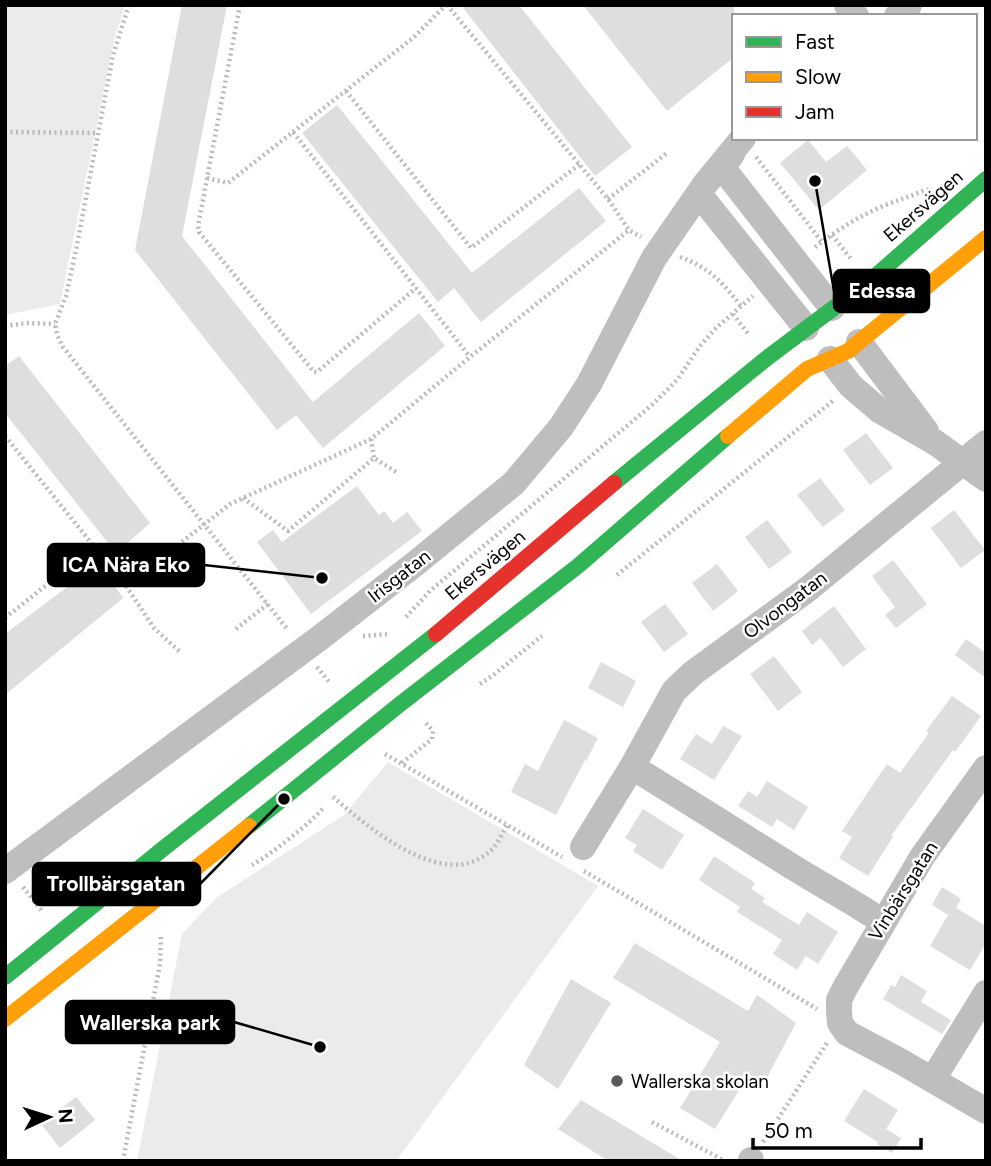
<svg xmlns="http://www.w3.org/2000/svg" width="991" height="1166" font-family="Figtree,sans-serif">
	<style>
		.green { fill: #ebebeb }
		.building { fill: #dedede }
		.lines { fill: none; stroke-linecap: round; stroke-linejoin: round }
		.path { stroke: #b9b9b9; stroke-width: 4.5; stroke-dasharray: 2 3.5; stroke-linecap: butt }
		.street { stroke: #bebebe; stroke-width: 26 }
		.fast { stroke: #30b455; stroke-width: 16 }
		.slow { stroke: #ff9f0a; stroke-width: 16 }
		.jam { stroke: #e5322d; stroke-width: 16 }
		.poi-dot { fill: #595959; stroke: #fff; stroke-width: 2.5 }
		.labels { text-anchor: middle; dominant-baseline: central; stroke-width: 5; stroke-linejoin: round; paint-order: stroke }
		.street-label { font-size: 19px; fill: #000; stroke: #fff }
		.poi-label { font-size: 19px; fill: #000; stroke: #fff; text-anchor: start }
		.leader { fill: none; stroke: #000; stroke-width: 2.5 }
		.callout-dot { fill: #000; stroke: #fff; stroke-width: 2.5 }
		.callout { fill: #000; stroke: #000; stroke-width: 2.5 }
		.callout-label { font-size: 21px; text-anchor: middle; font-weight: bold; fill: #fff }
	</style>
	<rect width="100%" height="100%" fill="#fff"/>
	<g class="green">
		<polygon points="5,5 125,5 115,36 60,304 5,315"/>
		<polygon points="388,762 598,886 396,1161 137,1161 182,934 216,898 344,815"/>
	</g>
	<g class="building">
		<polygon points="182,5 227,5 182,236 313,402 419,313 445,346 323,448 296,415 277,430 135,250"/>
		<polygon points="461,5 519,5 632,147 595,176"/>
		<polygon points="583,5 734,5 734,57 667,111"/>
		<polygon points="337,105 472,273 579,188 606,221 481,322 454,288 438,302 302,133"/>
		<polygon points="808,140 826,162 847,146 867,170 819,210 780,163"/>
		<polygon points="19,356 150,523 116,553 5,413 5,366"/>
		<polygon points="866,433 893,468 870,485 843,450"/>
		<polygon points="820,478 845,510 823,527 797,495"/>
		<polygon points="357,486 379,515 384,511 393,523 407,512 422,531 311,614 257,542 273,530 282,542"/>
		<polygon points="954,510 985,550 961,568 931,528"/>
		<polygon points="767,520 792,552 769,569 745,537"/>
		<polygon points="893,560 927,604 896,628 885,615 895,607 872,576"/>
		<polygon points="99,563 123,598 5,695 5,634"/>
		<polygon points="717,564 738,591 713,611 692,583"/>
		<polygon points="665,604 688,634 664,652 641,622"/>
		<polygon points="834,606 866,649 843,667 821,638 812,645 802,631"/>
		<polygon points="966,639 986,653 986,678 955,655"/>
		<polygon points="774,656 802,692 778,711 750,674"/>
		<polygon points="601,662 636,681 623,707 588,688"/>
		<polygon points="952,696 981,716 955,752 953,750 891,836 893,837 868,876 839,858 852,837 842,831 887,764 900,773 929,733 926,731"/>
		<polygon points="564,720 598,738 586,761 585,760 556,815 511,792 525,764 538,771"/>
		<polygon points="723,726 742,736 714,780 680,759 696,734 712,744"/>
		<polygon points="767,781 808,807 794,830 777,819 772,827 738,806 748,791 757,797"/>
		<polygon points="643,809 684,835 662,870 633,851 637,845 625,838"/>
		<polygon points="714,856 755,883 751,889 765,898 762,902 799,925 807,912 838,932 818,964 806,956 797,970 773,954 782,940 737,912 740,907 699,880"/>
		<polygon points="942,887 961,899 956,908 986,926 986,943 970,970 930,946 948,915 932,905"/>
		<polygon points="635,943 748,1011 757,995 796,1023 764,1083 749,1074 715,1129 680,1108 720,1042 613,978"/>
		<polygon points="901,975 927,991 921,1002 951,1020 942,1034 883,999 891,985 895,987"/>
		<polygon points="571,979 611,1003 558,1089 524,1065"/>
		<polygon points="864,1089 898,1110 886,1129 901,1138 892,1153 877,1144 878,1142 844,1121"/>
		<polygon points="76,1097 95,1120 60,1148 41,1124"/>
		<polygon points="581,1100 683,1161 608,1161 558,1129"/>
	</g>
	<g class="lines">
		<g class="path">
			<polyline points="129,5 113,55 76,250 66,296 55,324 57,335 63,347 288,630"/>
			<polyline points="240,5 198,226 199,232 314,372 317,372 416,288"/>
			<polyline points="447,5 608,199 629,230 641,237"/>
			<polyline points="346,91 471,248 580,164"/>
			<polyline points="5,132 98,133"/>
			<polyline points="293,132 413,38 446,5"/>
			<polyline points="756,157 822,242"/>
			<polyline points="207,178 228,183 293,132 470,357"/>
			<polyline points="608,199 667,153"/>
			<polyline points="832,235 851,259"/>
			<path d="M815 247C835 232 857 217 881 207 897 200 912 196 928 189"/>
			<path d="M680 257C710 268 722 282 741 306"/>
			<polyline points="733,314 749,335"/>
			<polyline points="5,326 27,323 55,324"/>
			<polyline points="5,436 126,586 230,504 371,439 470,357 629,230"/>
			<polyline points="371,439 374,458"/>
			<polyline points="243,498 288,531 374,458 398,473"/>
			<polyline points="617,575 834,400"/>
			<polyline points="126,586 154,628 180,652"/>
			<polyline points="406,617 431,590 653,404 677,380 700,346 716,328 753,296"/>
			<polyline points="5,618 94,547"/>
			<polyline points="236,629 268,604"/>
			<polyline points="363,636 389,634"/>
			<polyline points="317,667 329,682"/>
			<polyline points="480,684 492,676 542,636"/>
			<polyline points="385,754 562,857"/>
			<polyline points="402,763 432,739 433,731 425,722"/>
			<path d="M333 797C368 827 443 892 489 852 497 846 502 834 507 825"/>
			<path d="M252 865C270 855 311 823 324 807"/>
			<polyline points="584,871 817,1009"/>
			<polyline points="23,887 42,911"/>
			<polyline points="652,1122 725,1161"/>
			<polyline points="763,1142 827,1043"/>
			<polyline points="123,1161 160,964 161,935"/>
		</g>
		<g class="street">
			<polyline points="847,5 856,16"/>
			<polyline points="897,16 909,5"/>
			<polyline points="732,154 722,167 832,308"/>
			<polyline points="699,194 806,328"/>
			<polyline points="859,342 926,431"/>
			<polyline points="830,359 851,386 879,410 936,443 986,479"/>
			<path d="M632 767C687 800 741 835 796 869 825 887 855 903 883 922"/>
			<polyline points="986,768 922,857 845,988 839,1000 839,1011 840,1023 847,1033 900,1061 986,1111"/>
			<polyline points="583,847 632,767 674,691 693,673 808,589 986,443"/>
			<polyline points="5,871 321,637 416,563 514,483 561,427 589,384 654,258 706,183 743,138"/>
			<polyline points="933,1079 986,993"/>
			<polyline points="751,1161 751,1160"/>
		</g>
		<g class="fast">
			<polyline points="614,483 767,358 871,280 986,179"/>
			<polyline points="249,826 399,705 578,566 728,436"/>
			<polyline points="5,977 164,848 436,634"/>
		</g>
		<g class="slow">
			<polyline points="728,436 807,369 848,351 986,238"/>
			<polyline points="5,1019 249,826"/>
		</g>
		<polyline class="jam" points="436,634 614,483"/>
	</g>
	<circle class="poi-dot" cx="617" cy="1081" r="7"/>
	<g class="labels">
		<g class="street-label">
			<text transform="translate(923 206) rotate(-41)">Ekersvägen</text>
			<text transform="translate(485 565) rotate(-40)">Ekersvägen</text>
			<text transform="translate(399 576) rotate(-38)">Irisgatan</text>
			<text transform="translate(785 605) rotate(-37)">Olvongatan</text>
			<text transform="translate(903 891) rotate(-58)">Vinbärsgatan</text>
		</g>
		<g class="poi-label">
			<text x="631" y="1081">Wallerska skolan</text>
		</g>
	</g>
	<path class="leader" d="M815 181L834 291M322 578L204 565M284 799L200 884M320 1047L234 1022"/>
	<g class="callout-dot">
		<circle cx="815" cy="181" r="7"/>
		<circle cx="322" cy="578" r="7"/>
		<circle cx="284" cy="799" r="7"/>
		<circle cx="320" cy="1047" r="7"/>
	</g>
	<g class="callout">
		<rect x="834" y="270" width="95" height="42" rx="7"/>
		<rect x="48" y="544" width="156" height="42" rx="7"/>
		<rect x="33" y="863" width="167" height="42" rx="7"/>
		<rect x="66" y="1001" width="168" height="42" rx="7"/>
	</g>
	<g class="callout-label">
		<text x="882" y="298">Edessa</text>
		<text x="126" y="572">ICA Nära Eko</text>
		<text x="116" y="891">Trollbärsgatan</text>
		<text x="150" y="1030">Wallerska park</text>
	</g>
	<rect width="991" height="1166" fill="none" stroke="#000000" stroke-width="14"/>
	<rect x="732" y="14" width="245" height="126" fill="#ffffff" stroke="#999999" stroke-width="2"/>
	<rect x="746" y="37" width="35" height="10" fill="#30b455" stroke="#999999" stroke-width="2"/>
	<text x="795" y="49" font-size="21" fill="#000000">Fast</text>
	<rect x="746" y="72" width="35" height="10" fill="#ff9f0a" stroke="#999999" stroke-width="2"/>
	<text x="795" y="84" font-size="21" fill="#000000">Slow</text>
	<rect x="746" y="107" width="35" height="10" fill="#e5322d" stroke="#999999" stroke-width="2"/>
	<text x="795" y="119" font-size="21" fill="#000000">Jam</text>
	<g transform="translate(49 1117) rotate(86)" stroke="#ffffff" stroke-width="5" paint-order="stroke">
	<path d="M0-5L12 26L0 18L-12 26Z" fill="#000000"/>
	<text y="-10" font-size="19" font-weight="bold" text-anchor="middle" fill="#000000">N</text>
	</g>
	<path d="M753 1138v10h168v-10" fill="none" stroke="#000000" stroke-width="3.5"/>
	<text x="764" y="1138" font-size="21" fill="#000000" stroke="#ffffff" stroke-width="5" paint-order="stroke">50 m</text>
</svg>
